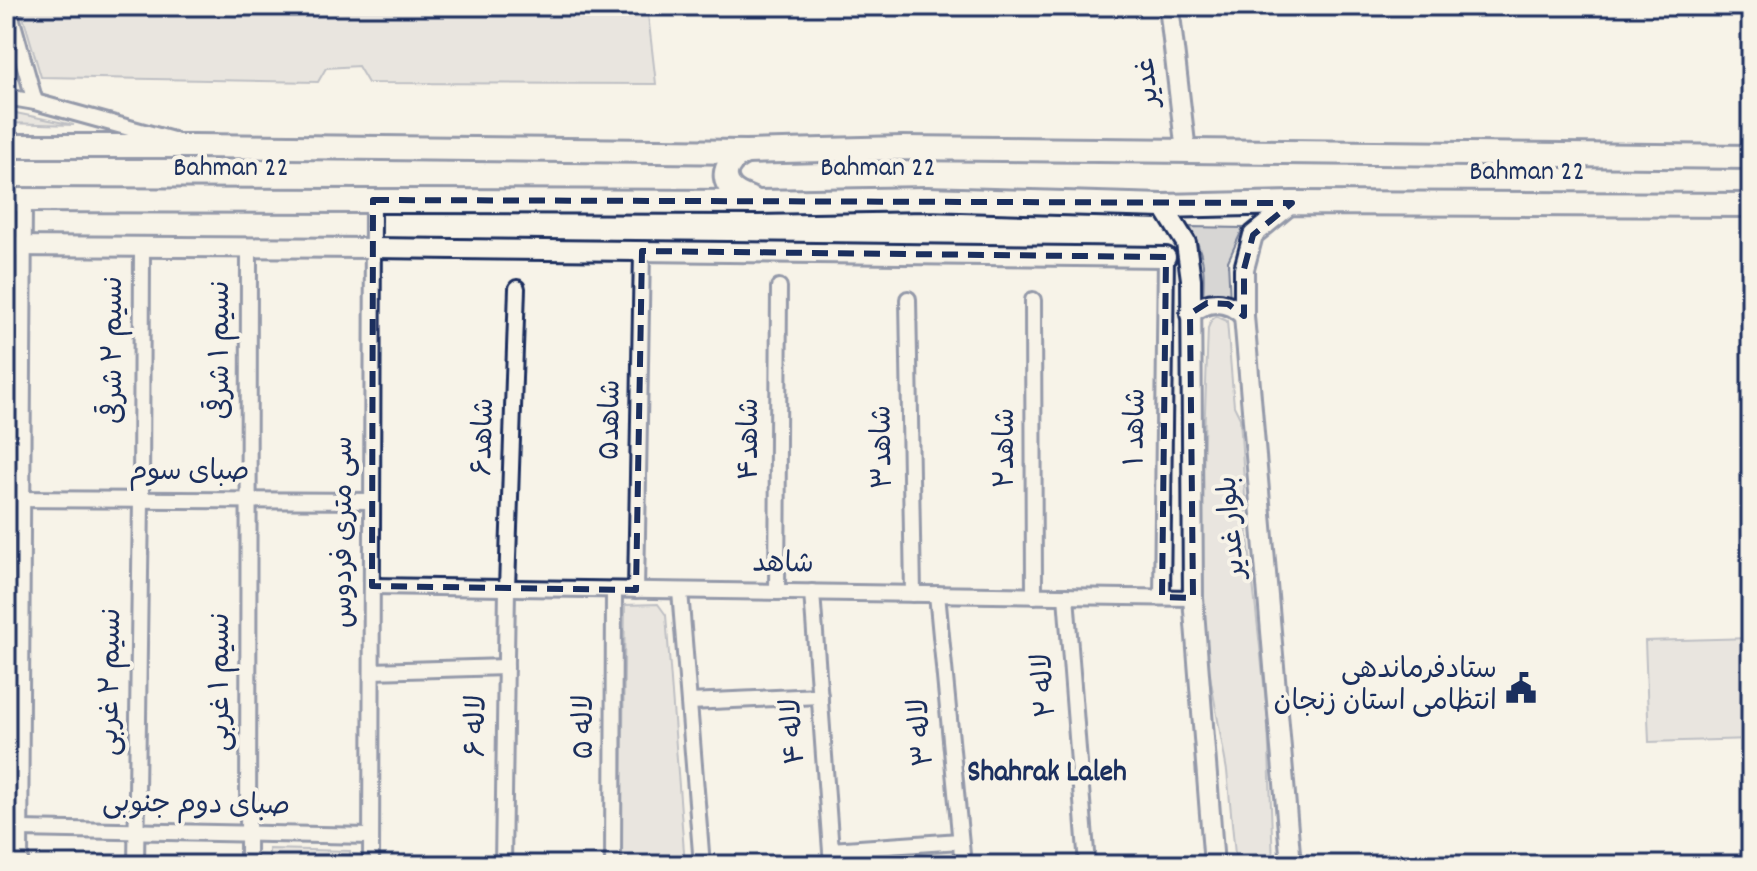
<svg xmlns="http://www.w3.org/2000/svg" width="1757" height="871" font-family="Dekko,'Playpen Sans Arabic',sans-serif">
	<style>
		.green { fill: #d7d6d4; stroke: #798299; stroke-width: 2 }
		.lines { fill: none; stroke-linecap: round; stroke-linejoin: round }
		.minor-casing { stroke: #1b2f5e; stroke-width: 20 }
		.major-casing { stroke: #1b2f5e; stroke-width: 24 }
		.highway-casing { stroke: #1b2f5e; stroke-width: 28 }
		.minor { stroke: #f7f3e8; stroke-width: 14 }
		.major { stroke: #f7f3e8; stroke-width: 18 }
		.highway { stroke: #f7f3e8; stroke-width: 22 }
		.marked { fill: none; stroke: #1b2f5e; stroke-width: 6; stroke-dasharray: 16 10; stroke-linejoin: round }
		.labels { text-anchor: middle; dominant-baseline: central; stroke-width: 8; stroke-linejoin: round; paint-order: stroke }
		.street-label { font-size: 28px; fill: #1b2f5e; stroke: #f7f3e8 }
		.poi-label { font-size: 28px; fill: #1b2f5e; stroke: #f7f3e8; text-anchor: end }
		.neighbourhood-label { font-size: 30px; font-weight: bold; fill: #1b2f5e; stroke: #f7f3e8 }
	</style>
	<rect width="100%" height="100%" fill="#f7f3e8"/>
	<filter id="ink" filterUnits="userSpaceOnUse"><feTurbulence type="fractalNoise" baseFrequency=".0125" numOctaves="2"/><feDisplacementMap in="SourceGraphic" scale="16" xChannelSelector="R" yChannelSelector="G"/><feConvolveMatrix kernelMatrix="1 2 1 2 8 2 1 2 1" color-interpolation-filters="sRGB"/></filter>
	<g filter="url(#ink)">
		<g class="green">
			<polygon points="20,6 647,6 656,84 368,83 358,66 326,68 318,82 41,77"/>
			<polygon points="6,111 74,125 6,123"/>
			<path d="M1190 227 1243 228 1228 261 1230 301 1226 296 1214 294 1203 298C1205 268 1204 254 1190 227Z"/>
			<polygon points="1216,316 1227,321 1234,406 1240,418 1247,528 1268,721 1273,865 1236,865 1227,771 1202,631 1200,551 1208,328 1212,319"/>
			<polygon points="658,604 666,615 685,865 621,865 625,605"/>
			<polygon points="1751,638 1751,739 1649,742 1645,641"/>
			<polygon points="269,849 350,851 350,865 269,865"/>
		</g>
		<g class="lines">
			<defs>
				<g id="minor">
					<polyline points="8,6 35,102"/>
					<polyline points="6,97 35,102 173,140"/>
					<polyline points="908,299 913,594"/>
					<polyline points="1033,300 1034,596"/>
					<polyline points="6,499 372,501"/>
					<polyline points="372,586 1193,598"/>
					<polyline points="636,590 642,251"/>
					<polyline points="680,591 702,865"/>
					<polyline points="777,592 779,287"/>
					<polyline points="812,592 832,865"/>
					<polyline points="937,594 963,865"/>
					<polyline points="1066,596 1087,865"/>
					<polyline points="1162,597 1166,257"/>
					<polyline points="372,671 506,667"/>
					<polyline points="689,702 820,696"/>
					<polyline points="20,829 371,836"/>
					<polyline points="831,850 960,841"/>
					<polyline points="20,865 24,200"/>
					<polyline points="136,865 141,500 142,248"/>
					<polyline points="248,865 249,247"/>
					<polyline points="371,865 373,200"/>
					<polyline points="503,865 507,588 517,288"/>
					<polyline points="613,865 614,590"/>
				</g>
				<g id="major">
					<polyline points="1169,6 1186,152"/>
					<polyline points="1163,206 1186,243 1191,279 1193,598 1214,865"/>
					<polyline points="6,246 373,248 1166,257"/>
					<path d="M1190 314C1208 299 1227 299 1244 316"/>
					<polyline points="1291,865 1244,316 1244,269 1253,235 1292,203"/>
				</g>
				<g id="highway">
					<polyline points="6,146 193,146 746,152 903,148 1751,157"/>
					<path d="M746 152C731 158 718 173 731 188 737 195 747 197 755 201"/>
					<polyline points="6,200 757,202 927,199 1163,206 1292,203 1751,205"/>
				</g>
			</defs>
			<use href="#minor" class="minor-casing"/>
			<use href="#major" class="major-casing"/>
			<use href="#highway" class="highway-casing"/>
			<use href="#minor" class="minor"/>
			<use href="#major" class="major"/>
			<use href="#highway" class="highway"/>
		</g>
	</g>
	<path d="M0 0H1757V871H0ZM373 200 1292 203 1253 235 1244 269V316L1228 304 1207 303 1190 314 1193 598 1162 597 1166 257 642 251 636 590 372 586Z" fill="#f7f3e8" fill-opacity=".55" fill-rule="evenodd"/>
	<path class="marked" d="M373 200 1292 203 1253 235 1244 269V316L1228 304 1207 303 1190 314 1193 598 1162 597 1166 257 642 251 636 590 372 586Z"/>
	<defs>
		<symbol id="civic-bare" viewBox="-9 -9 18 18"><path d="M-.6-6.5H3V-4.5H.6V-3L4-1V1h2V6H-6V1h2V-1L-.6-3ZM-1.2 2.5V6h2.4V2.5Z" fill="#1b2f5e" stroke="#f7f3e8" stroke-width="2.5" paint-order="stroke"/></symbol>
	</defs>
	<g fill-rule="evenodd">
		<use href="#civic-bare" x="1499" y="666" width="44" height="44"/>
	</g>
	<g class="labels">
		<g class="street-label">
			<text transform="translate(1150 82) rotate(-96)">غدیر</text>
			<text x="231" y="170">Bahman 22</text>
			<text x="878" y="170">Bahman 22</text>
			<text x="1527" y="174">Bahman 22</text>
			<text transform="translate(116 350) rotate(-90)">نسیم ۲ شرقی</text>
			<text transform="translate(223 350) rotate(-90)">نسیم ۱ شرقی</text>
			<text transform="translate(613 420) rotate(-89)">شاهد۵</text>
			<text transform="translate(1138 427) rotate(-89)">شاهد ۱</text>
			<text transform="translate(486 437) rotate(-88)">شاهد۶</text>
			<text transform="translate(752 439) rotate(-90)">شاهد۴</text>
			<text transform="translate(885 447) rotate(-91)">شاهد۳</text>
			<text transform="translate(1008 448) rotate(-90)">شاهد۲</text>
			<text x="189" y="474">صبای سوم</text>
			<text transform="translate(1234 527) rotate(-95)">بلوار غدیر</text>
			<text transform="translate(346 532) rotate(-90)">سی متری فردوس</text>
			<text transform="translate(783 566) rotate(1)">شاهد</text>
			<text transform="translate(113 682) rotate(-89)">نسیم ۲ غربی</text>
			<text transform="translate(223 682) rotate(-90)">نسیم ۱ غربی</text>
			<text transform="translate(1047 685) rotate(-94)">لاله ۲</text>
			<text transform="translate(479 726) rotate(-89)">لاله ۶</text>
			<text transform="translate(587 727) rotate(-90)">لاله ۵</text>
			<text transform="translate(796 731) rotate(-94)">لاله ۴</text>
			<text transform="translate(924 732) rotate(-95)">لاله ۳</text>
			<text transform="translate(196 807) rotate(1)">صبای دوم جنوبی</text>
		</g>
		<g class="poi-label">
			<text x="1497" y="672">ستادفرماندهی<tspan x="1497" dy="32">انتظامی استان زنجان</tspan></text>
		</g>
		<g class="neighbourhood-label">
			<text x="1047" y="774">Shahrak Laleh</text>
		</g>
	</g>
	<rect width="1757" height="871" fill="none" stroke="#f7f3e8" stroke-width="32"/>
	<rect x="16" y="16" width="1725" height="839" fill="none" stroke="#1b2f5e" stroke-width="3" filter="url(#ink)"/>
</svg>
